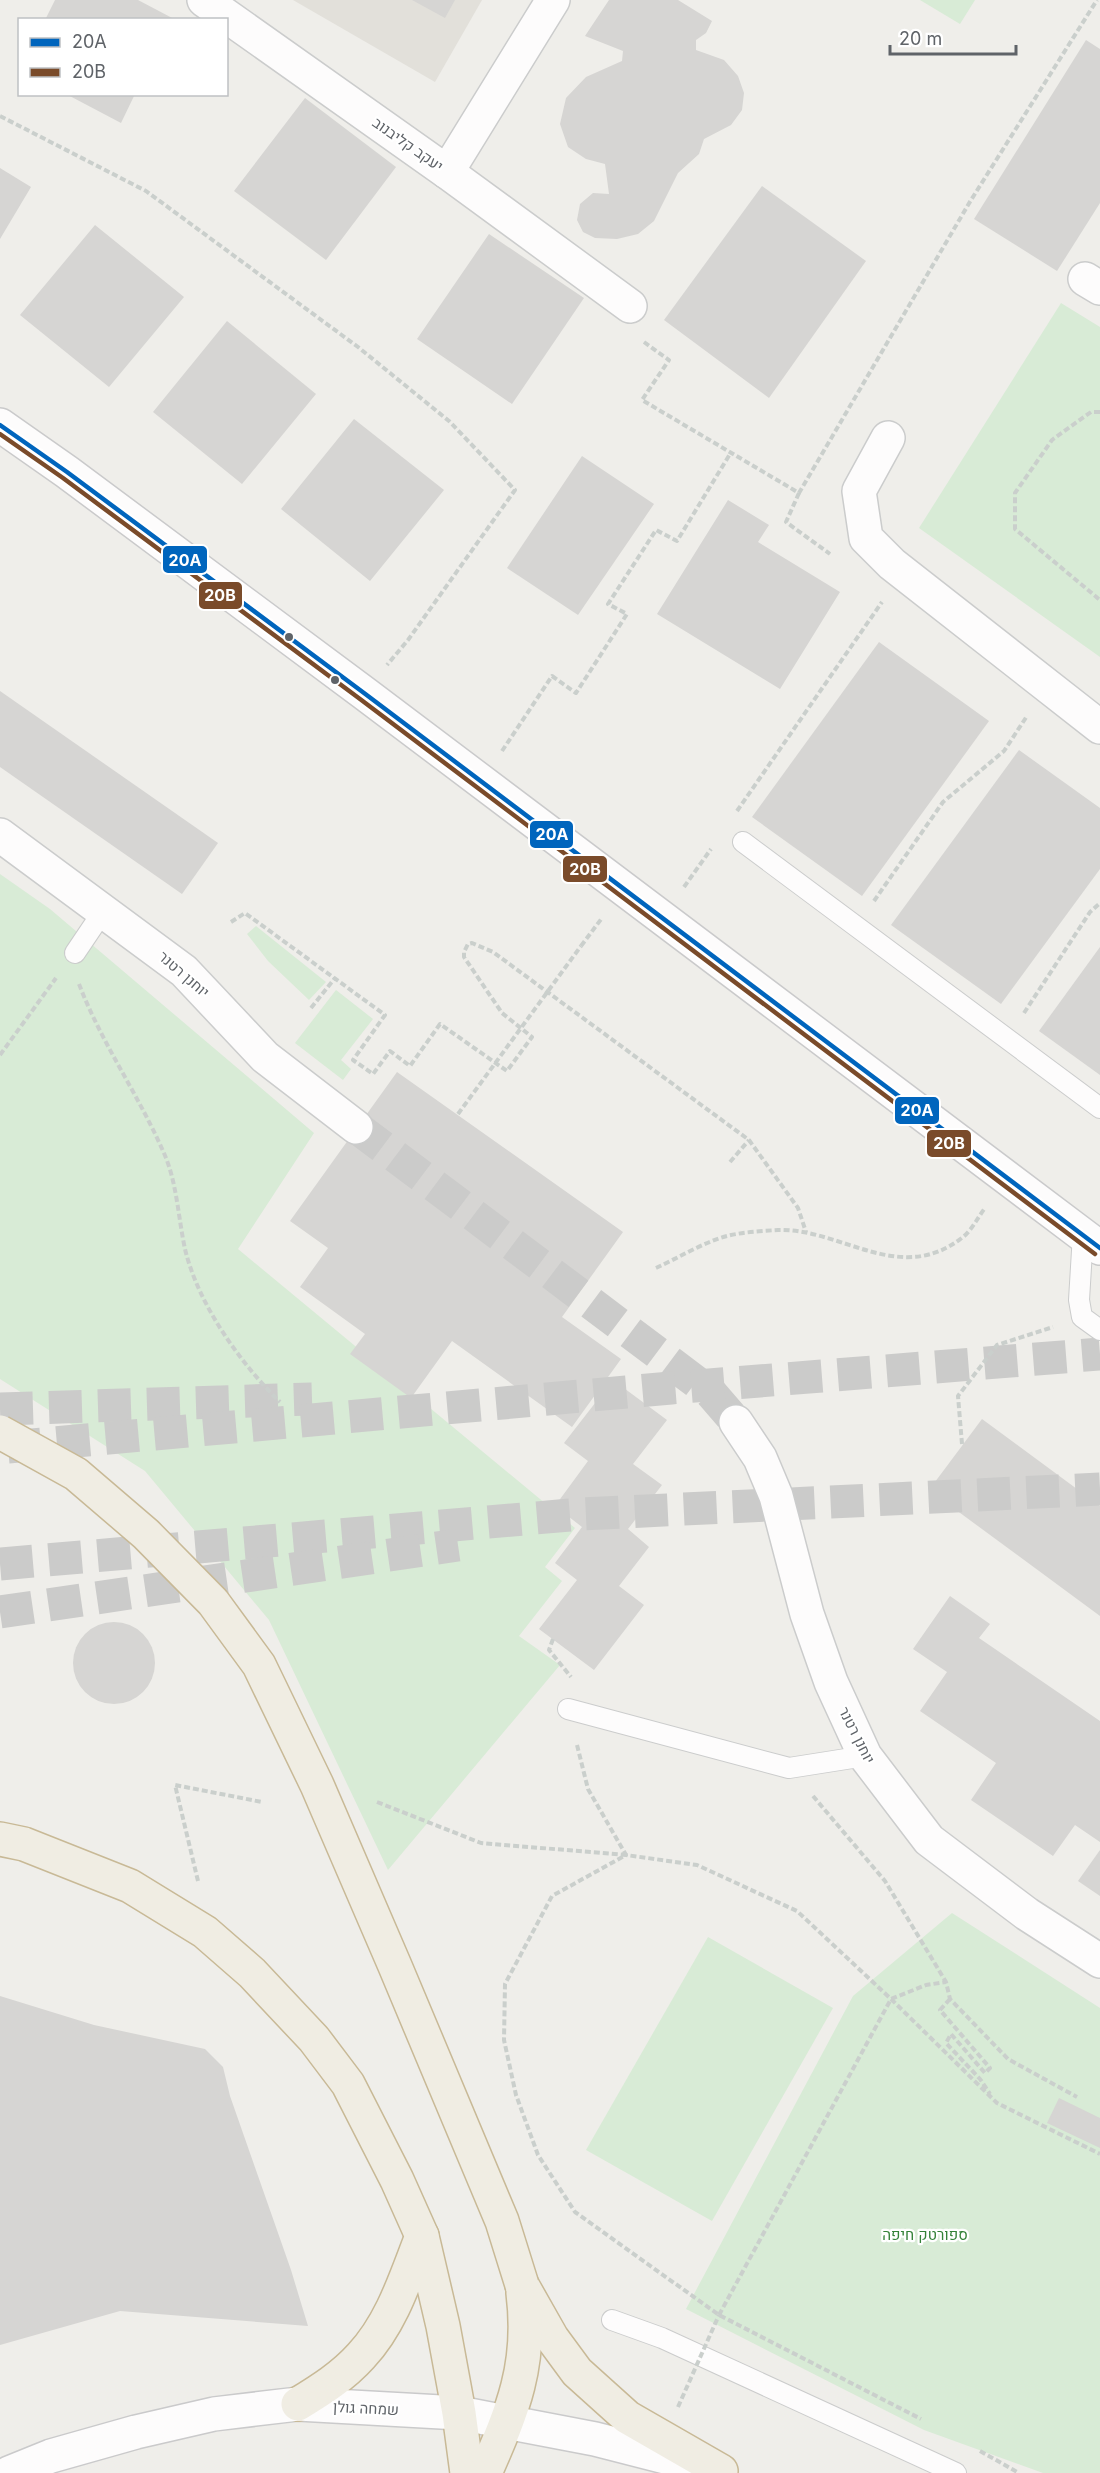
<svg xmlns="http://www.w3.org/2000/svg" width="1100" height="2473" font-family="Inter,Heebo,sans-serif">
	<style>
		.education { fill: #e2e0da }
		.green { fill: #d8ebd6 }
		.building { fill: #d6d5d3 }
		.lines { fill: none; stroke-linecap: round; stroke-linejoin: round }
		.street-tunnel { stroke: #cbcbca; stroke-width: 33; stroke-dasharray: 33 16; stroke-linecap: butt }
		.highway-tunnel { stroke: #cbcbca; stroke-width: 33; stroke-dasharray: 33 16; stroke-linecap: butt }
		.lane-casing { stroke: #cbcccc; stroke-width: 22 }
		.street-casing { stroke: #cbcccc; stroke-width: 36 }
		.secondary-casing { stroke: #cacacb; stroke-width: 36 }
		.highway-casing { stroke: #c8b996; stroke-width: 36 }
		.path { stroke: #cacfcc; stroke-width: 4; stroke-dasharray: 6 3; stroke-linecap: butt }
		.lane { stroke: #fdfcfc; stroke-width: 20 }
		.street { stroke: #fdfcfc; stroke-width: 33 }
		.secondary { stroke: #fdfcfc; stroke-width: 33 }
		.highway { stroke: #f0ede3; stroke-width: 33 }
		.highway-bridge-casing { stroke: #c8b996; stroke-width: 36; stroke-linecap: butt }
		.path-bridge { stroke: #cacfcc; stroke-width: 4; stroke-dasharray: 6 3; stroke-linecap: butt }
		.highway-bridge { stroke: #f0ede3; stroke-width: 33 }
		.bus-1-casing { stroke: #fff; stroke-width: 9 }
		.bus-2-casing { stroke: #fff; stroke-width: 9 }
		.bus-1 { stroke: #0065bd; stroke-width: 4.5 }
		.bus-2 { stroke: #7a4b2a; stroke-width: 4.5 }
		.bus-dot { fill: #5f6368; stroke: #fff; stroke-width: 2 }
		.labels { text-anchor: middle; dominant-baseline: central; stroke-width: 4.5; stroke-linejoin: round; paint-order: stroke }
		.street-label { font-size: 15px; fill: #5f6368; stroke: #fff }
		.park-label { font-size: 15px; fill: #348238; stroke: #fff }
		.line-badge { stroke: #fff; stroke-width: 2 }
		.badge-label { font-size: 16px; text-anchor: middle; font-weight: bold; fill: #fff }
	</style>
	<rect width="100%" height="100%" fill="#efeeea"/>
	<polygon class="education" points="293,0 482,0 435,82"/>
	<g class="green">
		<polygon points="920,0 975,0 960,24"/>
		<polygon points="1061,303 1100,327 1100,657 919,528"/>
		<polygon points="0,874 50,909 314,1133 238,1249 575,1528 545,1567 562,1581 519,1636 560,1665 388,1870 269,1620 145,1471 0,1379"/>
		<polygon points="256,926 326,982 309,1000 268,961 247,934"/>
		<polygon points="336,990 373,1019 341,1060 351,1069 343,1080 295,1043"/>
		<polygon points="952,1913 1100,2008 1100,2473 1043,2473 924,2430 686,2309 853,1996"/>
		<polygon points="708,1937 833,2008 712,2221 586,2150"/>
	</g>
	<g class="building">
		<polygon points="55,0 138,0 176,20 45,20"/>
		<polygon points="412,0 455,0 445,18"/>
		<polygon points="609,0 678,0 712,21 706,33 696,40 696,50 724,60 738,76 744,93 742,110 731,125 704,139 699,154 678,173 654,221 638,234 617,239 595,238 583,232 577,220 580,204 593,193 609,194 605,164 586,159 568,147 560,124 566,98 586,77 622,61 623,51 585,36"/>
		<polygon points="1086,40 1100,49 1100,203 1057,271 974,219"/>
		<polygon points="66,94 135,94 121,123"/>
		<polygon points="305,98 396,167 326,260 234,191"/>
		<polygon points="0,168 31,187 0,239"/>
		<polygon points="762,186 866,261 769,398 664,320"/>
		<polygon points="95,225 184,297 109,387 20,315"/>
		<polygon points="489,234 584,298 512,404 417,339"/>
		<polygon points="227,321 316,394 242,484 153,412"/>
		<polygon points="354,419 444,490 370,581 281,509"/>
		<polygon points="582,456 654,504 578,615 507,568"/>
		<polygon points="728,500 769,525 758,542 840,592 780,689 657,614"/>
		<polygon points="879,642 989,721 862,896 752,817"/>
		<polygon points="0,691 218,843 182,894 0,767"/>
		<polygon points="1019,750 1100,808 1100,869 1001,1004 891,925"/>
		<polygon points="1100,947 1100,1075 1039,1031"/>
		<polygon points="397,1072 623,1232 562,1317 621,1359 572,1427 452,1341 411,1398 350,1354 365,1334 300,1287 328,1248 290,1221"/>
		<polygon points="613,1380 667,1420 633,1464 662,1485 628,1529 649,1547 619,1586 644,1605 594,1670 539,1629 577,1580 555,1563 582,1527 555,1506 588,1461 564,1443"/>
		<polygon points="982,1419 1100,1506 1100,1616 929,1490"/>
		<polygon points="950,1596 990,1624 979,1638 1100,1721 1100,1842 1075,1825 1053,1856 971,1800 996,1763 920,1711 947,1672 913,1649"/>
		<circle cx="114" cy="1663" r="41"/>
		<polygon points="1100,1850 1100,1896 1078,1881"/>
		<polygon points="0,1996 94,2025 205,2049 223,2067 230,2096 291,2270 308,2326 120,2311 0,2345"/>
		<polygon points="1059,2098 1100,2118 1100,2148 1047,2123"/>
	</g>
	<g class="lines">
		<polyline class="street-tunnel" points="356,1127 711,1393 736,1422"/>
		<g class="highway-tunnel">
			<polyline points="0,1409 312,1399"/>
			<polyline points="8,1447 671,1388 1100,1354"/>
			<polyline points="0,1564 582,1514 1100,1489"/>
			<polyline points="0,1612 458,1545"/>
		</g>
		<defs>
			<g id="lane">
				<polyline points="743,842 1100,1108"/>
				<polyline points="75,953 104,910"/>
				<polyline points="1083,1234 1079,1300 1082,1317 1100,1330"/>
				<polyline points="568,1709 789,1768 865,1756"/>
				<polyline points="612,2320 662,2338 956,2473"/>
			</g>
			<g id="street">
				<polyline points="204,0 447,172 553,0"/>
				<polyline points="447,172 630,306"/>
				<polyline points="1085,279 1100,288"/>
				<polyline points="888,438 859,491 866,538 892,564 1100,727"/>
				<polyline points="0,835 184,971 265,1057 356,1127"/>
				<polyline points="736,1422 760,1458 776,1496 807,1614 831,1682 865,1756 929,1840 1027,1914 1100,1961"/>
			</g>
			<g id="secondary">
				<polyline points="0,425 67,472 364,693 1100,1248"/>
				<polyline points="9,2473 51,2456 136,2432 214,2414 298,2404 459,2413 595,2439 704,2467"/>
			</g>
			<g id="highway">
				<polyline points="0,1839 24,1844 130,1886 205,1932 252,1973 314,2039 348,2084 397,2180 422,2236 443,2326 459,2413 467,2473"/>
				<polyline points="522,2285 552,2338 577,2372 627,2417 721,2471"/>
				<path d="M298 2404C321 2390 343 2376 361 2356 392 2323 406 2277 422 2236"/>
				<path d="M485 2473C513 2410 532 2364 523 2293"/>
			</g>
		</defs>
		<use href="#lane" class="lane-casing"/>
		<use href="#street" class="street-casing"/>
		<use href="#secondary" class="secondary-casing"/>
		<use href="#highway" class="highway-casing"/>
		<g class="path">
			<polyline points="0,116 146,191 358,347 449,421 515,490 408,640 387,665"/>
			<polyline points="644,342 669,360 642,400 799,493 971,200 1097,0"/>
			<polyline points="1100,412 1091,412 1052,440 1015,493 1015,529 1100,600"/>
			<polyline points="799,493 786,522 830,554"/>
			<polyline points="502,751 552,676 576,693 627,614 608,604 656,530 677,541 730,454"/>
			<polyline points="737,811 882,602"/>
			<polyline points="684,887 711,849"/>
			<polyline points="874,901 943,802 1004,751 1027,716"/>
			<polyline points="231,922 245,913 385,1015 353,1060 373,1074 390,1051 410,1066 440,1024 507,1071 532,1037 502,1013 464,957 464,952 468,944 472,943 493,952 749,1140 798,1208 806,1232"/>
			<polyline points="581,946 602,918"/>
			<path d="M79 984C101 1042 138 1094 163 1151 177 1181 178 1217 185 1249 198 1304 240 1363 280 1402"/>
			<polyline points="311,1008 335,978"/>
			<polyline points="1024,1013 1090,912 1100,903"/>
			<polyline points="0,1055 56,978"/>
			<polyline points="730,1162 749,1140"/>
			<path d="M656 1268C678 1258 704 1242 727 1236 743 1232 761 1231 778 1230 842 1228 900 1287 963 1237 972 1230 978 1217 985 1208"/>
			<polyline points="962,1444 958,1396 997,1345 1053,1327"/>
			<polyline points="553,1639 549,1650 571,1677"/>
			<polyline points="577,1745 588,1789 626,1855 697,1865 797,1911 891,1999 997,2103 1100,2154"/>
			<polyline points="813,1796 885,1881 946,1982 950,1999 1008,2059 1077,2097"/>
			<polyline points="377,1802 481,1843 626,1855 552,1896 505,1984 504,2040 516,2095 538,2155 575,2212 719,2315 921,2419"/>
			<polyline points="198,1881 175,1785 262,1802"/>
			<polyline points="950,1999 940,2010 990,2068 985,2073 951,2034 946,2043 980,2079 990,2094"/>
			<polyline points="719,2315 891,1999 926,1985 946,1982"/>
			<polyline points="980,2451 1019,2473"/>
		</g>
		<use href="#lane" class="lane"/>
		<use href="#street" class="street"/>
		<use href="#secondary" class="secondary"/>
		<use href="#highway" class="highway"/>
		<defs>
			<polyline id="highway-bridge" points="0,1432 76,1474 146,1534 213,1602 259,1665 317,1785 395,1966 502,2221 522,2285"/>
		</defs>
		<use href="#highway-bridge" class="highway-bridge-casing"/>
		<g class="path-bridge">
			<polyline points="458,1114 581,946"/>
			<polyline points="678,2407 719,2315"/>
		</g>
		<use href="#highway-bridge" class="highway-bridge"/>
		<defs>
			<polyline id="bus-1" points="0,425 67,472 364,693 1100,1248"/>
			<polyline id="bus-2" points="0,434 63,478 360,699 1095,1254"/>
		</defs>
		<use href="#bus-1" class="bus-1-casing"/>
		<use href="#bus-2" class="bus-2-casing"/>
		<use href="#bus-1" class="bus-1"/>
		<use href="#bus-2" class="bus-2"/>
	</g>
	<g class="bus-dot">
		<circle cx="289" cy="637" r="5"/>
		<circle cx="335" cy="680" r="5"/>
	</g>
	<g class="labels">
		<g class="street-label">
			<text transform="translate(408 144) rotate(35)">יעקב קליבנוב</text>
			<text transform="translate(184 974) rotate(41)">יוחנן רטנר</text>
			<text transform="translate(857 1735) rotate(63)">יוחנן רטנר</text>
			<text transform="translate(366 2408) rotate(3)">שמחה גולן</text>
		</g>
		<g class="park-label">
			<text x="925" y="2234">ספורטק חיפה</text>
		</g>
	</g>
	<g class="line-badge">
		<rect x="162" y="545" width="46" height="29" rx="6" fill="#0065bd"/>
		<rect x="198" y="581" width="45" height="29" rx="6" fill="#7a4b2a"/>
		<rect x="529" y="820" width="45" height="29" rx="6" fill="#0065bd"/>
		<rect x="562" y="855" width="46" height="28" rx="6" fill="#7a4b2a"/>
		<rect x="894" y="1096" width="46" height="29" rx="6" fill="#0065bd"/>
		<rect x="926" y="1129" width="46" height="29" rx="6" fill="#7a4b2a"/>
	</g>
	<g class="badge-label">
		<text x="185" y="566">20A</text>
		<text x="220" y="601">20B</text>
		<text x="552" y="840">20A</text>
		<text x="585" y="875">20B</text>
		<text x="917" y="1116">20A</text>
		<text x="949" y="1149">20B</text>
	</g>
	<rect x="18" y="18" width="210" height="78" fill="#ffffff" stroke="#bfc1c3" stroke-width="1.5"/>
	<rect x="30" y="38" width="30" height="9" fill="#0065bd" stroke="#bfc1c3" stroke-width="1.5"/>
	<text x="72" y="48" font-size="18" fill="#5f6368">20A</text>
	<rect x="30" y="68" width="30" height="9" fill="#7a4b2a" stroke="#bfc1c3" stroke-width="1.5"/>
	<text x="72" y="78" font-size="18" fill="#5f6368">20B</text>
	<path d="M890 45v9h126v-9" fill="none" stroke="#5f6368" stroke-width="3"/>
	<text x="899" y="45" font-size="18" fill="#5f6368" stroke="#ffffff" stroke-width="4.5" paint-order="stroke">20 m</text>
</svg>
